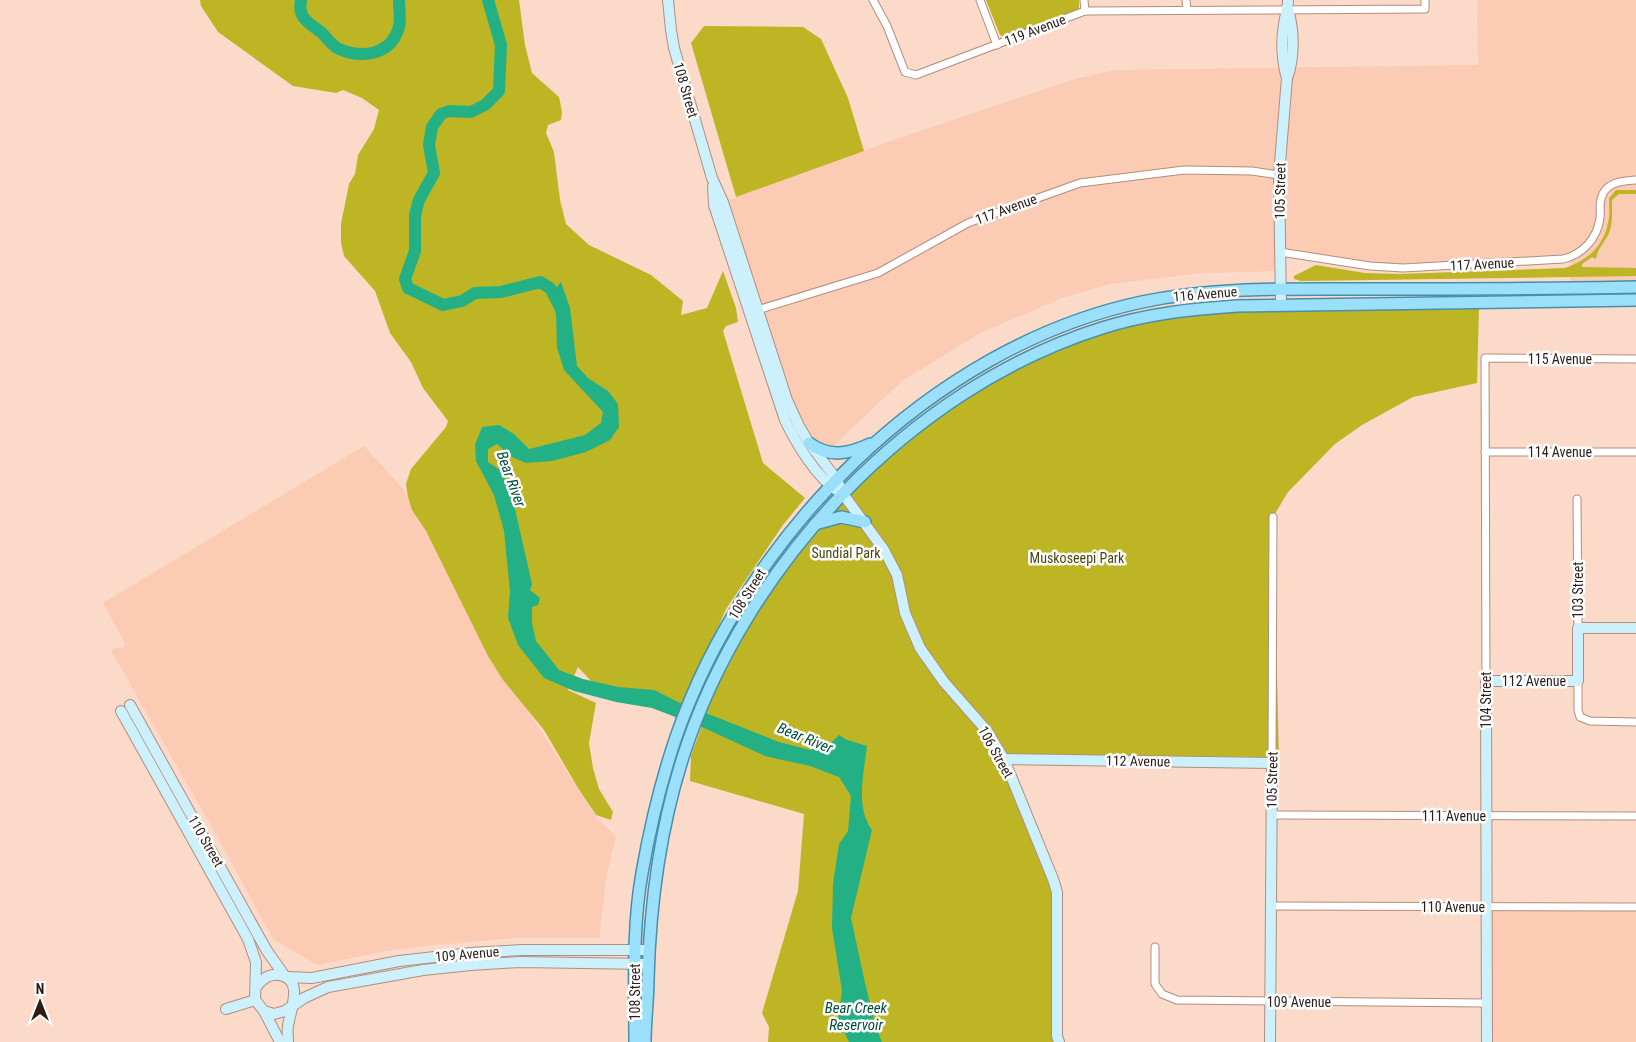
<svg xmlns="http://www.w3.org/2000/svg" width="1636" height="1042" font-family="'Roboto Condensed',sans-serif">
	<style>
		.built { fill: #fccbb4 }
		.green { fill: #bdb524 }
		.water { fill: #23b084 }
		.lines { fill: none; stroke-linecap: round; stroke-linejoin: round }
		.river { stroke: #23b084; stroke-width: 12 }
		.street-casing { stroke: #b38d7b; stroke-width: 9 }
		.secondary-casing { stroke: #b38d7b; stroke-width: 12 }
		.primary-casing { stroke: #498fa9; stroke-width: 14 }
		.street { stroke: #fff; stroke-width: 7 }
		.secondary { stroke: #cdf0fd; stroke-width: 10 }
		.primary { stroke: #9be0fb; stroke-width: 11 }
		.labels { text-anchor: middle; dominant-baseline: central; stroke-width: 5; stroke-linejoin: round; paint-order: stroke }
		.street-label { font-size: 14px; fill: #2c1d16; stroke: #fff }
		.park-label { font-size: 14px; fill: #4a4709; stroke: #fff }
		.water-label { font-size: 15px; font-style: italic; fill: #004e38; stroke: #fff }
	</style>
	<rect width="100%" height="100%" fill="#fbdaca"/>
	<g class="built">
		<polygon points="1477,0 1636,0 1636,285 1570,289 1570,258 1403,268 1280,252 1280,271 1202,273 1110,284 1065,297 982,332 902,381 827,452 817,449 799,426 723,202 888,142 1071,80 1115,70 1478,65"/>
		<polygon points="364,446 403,489 486,645 597,818 616,837 607,873 599,938 515,938 424,946 386,951 317,965 273,939 217,836 111,651 117,647 122,649 125,643 103,603"/>
		<polygon points="1486,907 1636,907 1636,1042 1487,1042"/>
	</g>
	<g class="green">
		<polygon points="200,0 519,0 525,45 532,73 559,97 562,112 561,120 548,125 546,133 554,152 560,200 566,224 589,245 651,275 683,301 681,315 707,308 723,271 736,308 738,322 726,326 723,331 763,463 805,498 783,525 726,609 681,712 603,694 578,667 568,690 596,703 589,743 593,768 599,789 613,812 611,820 596,815 578,788 544,730 503,680 488,656 426,531 412,510 408,497 406,484 411,469 446,427 448,421 423,388 411,362 390,333 375,291 344,256 341,243 341,224 349,184 355,174 358,155 374,129 379,110 362,98 343,90 336,93 293,86 218,32 201,6"/>
		<polygon points="986,0 1079,0 1079,11 1007,38 1000,35"/>
		<polygon points="704,26 803,27 821,39 848,98 864,151 736,197 691,43"/>
		<path d="M1616 190H1636V194H1619L1612 200C1612 212 1613 223 1609 233 1605 242 1597 249 1596 259L1592 257 1582 264V267L1636 268V276L1301 281 1294 279V276L1316 265 1365 273 1399 274 1565 268C1589 260 1606 244 1609 217 1610 211 1609 204 1609 198Z"/>
		<polygon points="1479,308 1477,383 1413,397 1362,425 1335,444 1288,492 1273,517 1279,757 994,755 1049,854 1056,873 1057,1028 1063,1042 768,1042 769,1027 762,1013 798,891 804,814 690,781 691,756 712,697 754,616 774,586 859,478 920,426 1056,345 1182,311"/>
	</g>
	<path class="water" d="M561 282 570 308 577 366 588 378 608 391 618 404 619 427 610 440 586 452 552 461 526 463 512 457 497 444 488 449V462L500 470 510 487 532 584 530 590 540 598 538 605 532 607V623L536 641 559 670 583 679 618 687 654 690 678 702 779 742 810 750 831 743 839 735 847 740 867 746C864 772 855 807 872 830L851 918 865 983 876 1027 882 1042H849L838 1020 842 991 832 928 833 884 839 844 848 831 851 796 839 777 810 766 765 756 704 728 652 708 616 702 574 691 544 678 518 645 508 618 510 591 504 531 494 495 476 461 475 445 482 427 499 425 514 434 529 449 585 435 601 423 603 412 564 370 557 348 556 314 550 295Z"/>
	<g class="lines">
		<g class="river">
			<path d="M301 0C297 19 310 23 322 33 327 38 332 46 339 49 363 59 391 55 399 27 401 19 399 8 399 0"/>
			<polyline points="488,0 501,45 499,91 485,105 471,112 449,111 441,114 432,127 429,145 434,173 419,200 415,215 415,251 405,279 408,288 443,305 462,301 475,293 501,292 540,282 550,288 560,307"/>
		</g>
		<defs>
			<g id="street">
				<polyline points="873,0 887,26 905,72 916,75 1085,11 1425,9 1425,0"/>
				<polyline points="980,0 997,45"/>
				<polyline points="1084,0 1085,11"/>
				<polyline points="1186,0 1187,10"/>
				<path d="M1280 252 1370 266 1403 268 1563 259C1583 254 1597 239 1600 218 1601 212 1599 205 1601 199 1605 182 1622 181 1636 180"/>
				<polyline points="754,311 878,273 968,223 1080,183 1184,170 1252,171 1279,175"/>
				<polyline points="1485,452 1636,452"/>
				<polyline points="1577,499 1578,628"/>
				<polyline points="1486,681 1485,358 1636,359"/>
				<polyline points="1578,681 1578,710 1580,717 1590,721 1636,722"/>
				<polyline points="1272,763 1273,517"/>
				<polyline points="1272,815 1636,816"/>
				<polyline points="1271,906 1636,907"/>
				<polyline points="1155,947 1155,984 1162,994 1177,1000 1487,1003"/>
			</g>
			<g id="secondary">
				<polyline points="668,0 671,30 674,48 712,178 723,202 787,400 799,426 809,443 837,480 843,494 884,550 897,575 905,613 920,648 944,682 987,731 1004,759 1053,879 1057,892 1057,1036 1059,1042"/>
				<path d="M1287 78C1282 62 1281 41 1284 24 1285 16 1288 9 1288 0"/>
				<path d="M713 186 714 205 785 420C796 443 816 477 838 491"/>
				<path d="M1281 305 1279 175 1287 78C1295 57 1294 30 1288 9"/>
				<polyline points="130,705 267,951 284,975"/>
				<polyline points="121,711 248,939 256,962 255,1000 264,1011 274,1014 285,1011 304,998 328,987 423,970 471,965 519,962 648,964"/>
				<polyline points="1004,759 1272,763 1270,1042"/>
				<polyline points="288,977 312,978 399,961 470,953 523,950 649,950"/>
				<path d="M256 987C262 979 269 973 279 975 305 978 290 1011 288 1026 287 1031 288 1037 288 1042"/>
				<polyline points="226,1009 255,1000"/>
				<polyline points="264,1011 280,1042"/>
				<polyline points="1487,1042 1486,681 1578,681 1578,628 1636,628"/>
			</g>
			<g id="primary">
				<path d="M809 443C829 458 849 454 870 444"/>
				<polyline points="815,524 841,517 865,522"/>
				<path d="M635 1042C635 986 632 929 642 873 650 827 661 781 676 737 746 535 930 347 1142 302 1212 287 1285 289 1356 289 1449 289 1543 289 1636 287"/>
				<path d="M645 1042C645 1021 648 1000 648 979 650 903 660 829 683 757 744 566 910 388 1102 328 1146 314 1191 309 1237 306L1636 300"/>
			</g>
		</defs>
		<use href="#street" class="street-casing"/>
		<use href="#secondary" class="secondary-casing"/>
		<use href="#primary" class="primary-casing"/>
		<use href="#street" class="street"/>
		<use href="#secondary" class="secondary"/>
		<use href="#primary" class="primary"/>
	</g>
	<g class="labels">
		<g class="street-label">
			<text transform="translate(1035 30) rotate(-21)">119 Avenue</text>
			<text transform="translate(686 90) rotate(74)">108 Street</text>
			<text transform="translate(1280 191) rotate(-89)">105 Street</text>
			<text transform="translate(1006 209) rotate(-20)">117 Avenue</text>
			<text transform="translate(1482 264) rotate(-3)">117 Avenue</text>
			<text transform="translate(1205 294) rotate(-5)">116 Avenue</text>
			<text x="1560" y="359">115 Avenue</text>
			<text x="1560" y="452">114 Avenue</text>
			<text transform="translate(1578 590) rotate(-90)">103 Street</text>
			<text transform="translate(747 594) rotate(-58)">108 Street</text>
			<text x="1534" y="681">112 Avenue</text>
			<text transform="translate(1486 700) rotate(-90)">104 Street</text>
			<text transform="translate(996 752) rotate(61)">106 Street</text>
			<text transform="translate(1138 761) rotate(1)">112 Avenue</text>
			<text transform="translate(1272 780) rotate(-89)">105 Street</text>
			<text x="1454" y="816">111 Avenue</text>
			<text transform="translate(206 841) rotate(60)">110 Street</text>
			<text x="1453" y="907">110 Avenue</text>
			<text transform="translate(467 954) rotate(-5)">109 Avenue</text>
			<text transform="translate(635 992) rotate(-90)">108 Street</text>
			<text x="1299" y="1002">109 Avenue</text>
		</g>
		<g class="park-label">
			<text x="846" y="553">Sundial Park</text>
			<text x="1077" y="558">Muskoseepi Park</text>
		</g>
		<g class="water-label">
			<text transform="translate(511 479) rotate(70)">Bear River</text>
			<text transform="translate(805 738) rotate(22)">Bear River</text>
			<text x="856" y="1008">Bear Creek<tspan x="856" dy="17">Reservoir</tspan></text>
		</g>
	</g>
	<g transform="translate(40 1002)" stroke="#ffffff" stroke-width="4" paint-order="stroke">
	<path d="M0-4L9 19L0 12L-9 19Z" fill="#2c1d16"/>
	<text y="-8" font-size="14" font-weight="bold" text-anchor="middle" fill="#2c1d16">N</text>
	</g>
</svg>
